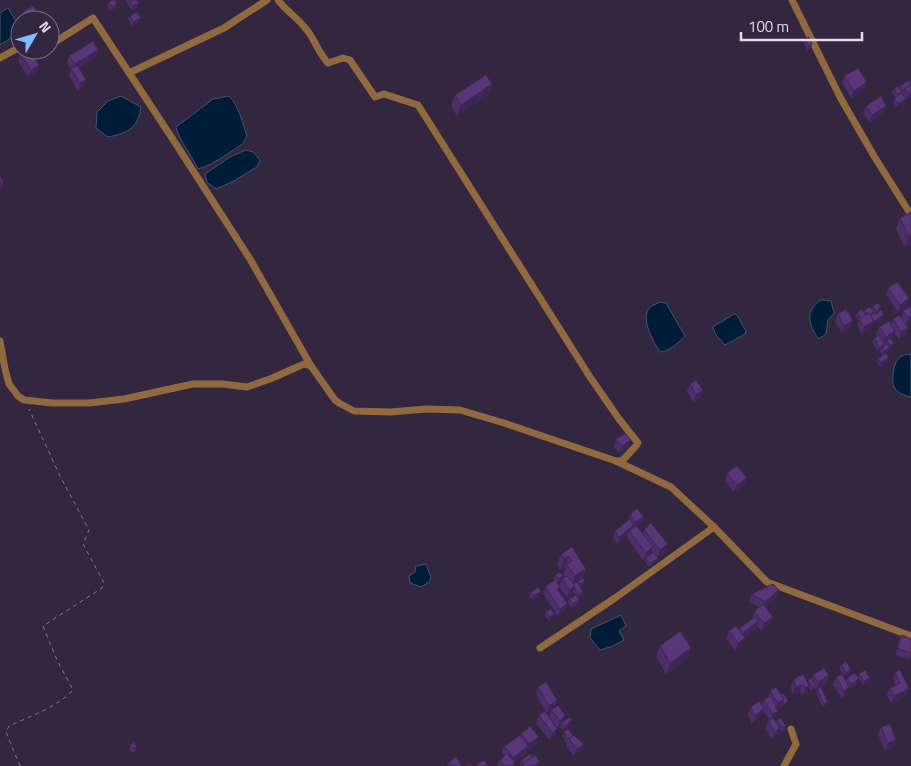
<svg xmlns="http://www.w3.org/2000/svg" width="911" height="766" font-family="'Titillium Web',sans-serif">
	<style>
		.water { fill: #001c39; stroke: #44556e }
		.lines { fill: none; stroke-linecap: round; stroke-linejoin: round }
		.path { stroke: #847a8f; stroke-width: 1; stroke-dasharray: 4 4; stroke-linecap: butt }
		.minor { stroke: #91693f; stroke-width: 7 }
		.wall { fill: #4c2e68 }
		.shaded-wall { fill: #3e2655 }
		.building { fill: #583679; stroke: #3e2655 }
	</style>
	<rect width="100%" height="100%" fill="#332740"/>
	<g class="water">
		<polygon points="8,8 20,28 20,32 0,45 0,13"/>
		<path d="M121 96 141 107C138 128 128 133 108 137L96 128 97 112 108 101Z"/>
		<path d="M229 96C238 104 243 124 247 136L244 142 241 145C228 153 211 166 198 169 191 153 180 143 176 127L213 99Z"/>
		<polygon points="246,150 253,152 260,160 257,167 232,182 216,189 207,182 205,174 230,157"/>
		<path d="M821 300 831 301 834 313 828 320 826 334 819 339C808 326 805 309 821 300Z"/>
		<path d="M660 302 666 303 685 336C679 342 669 352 660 352 654 343 643 323 647 312 649 307 655 304 660 302Z"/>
		<polygon points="734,314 737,315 746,331 745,334 725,345 716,335 713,328 714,326"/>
		<path d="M907 354 911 355V397C905 396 897 393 894 387 892 384 893 379 893 375 894 365 896 357 907 354Z"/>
		<polygon points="426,564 431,578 429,582 421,587 410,583 409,576 415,572 416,566"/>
		<polygon points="621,615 626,626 619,631 624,640 613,646 600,650 590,638 591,629"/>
	</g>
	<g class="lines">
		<path class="path" d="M20 766 6 732 9 726C29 717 59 706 73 690L57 660 43 626 102 588 104 583 83 544 89 530 60 476 29 409"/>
		<g class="minor">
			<path d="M278 0C286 11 298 18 306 29 315 39 318 53 328 63L343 58 350 60 375 97 384 94 418 105 590 377 619 419 638 443 635 447 622 461H616"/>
			<polyline points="792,0 840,97 874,156 911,215"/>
			<polyline points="50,45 93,18 172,138 250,259 311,366"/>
			<polyline points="0,58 20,47"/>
			<polyline points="129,73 224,28 267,0"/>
			<polyline points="0,341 5,369 9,384 18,396 24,400 52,403 89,403 124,399 193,384 223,384 247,387 270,379 304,364 311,366 335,400 339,403 354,411 391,412 426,409 460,410 504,423 616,461 671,487 714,527 767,582 911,636"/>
			<polyline points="540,648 615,598 714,527"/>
			<polyline points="784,766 796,744 791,729"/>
		</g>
	</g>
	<g class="wall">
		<polygon points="125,0 137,0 139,3 138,7 132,10 129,6 130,4 128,5"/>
		<polygon points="109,2 117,4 116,8 110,11 107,6"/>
		<polygon points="23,11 41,20 22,20 21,19"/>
		<polygon points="130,16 139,22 132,26 128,19"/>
		<polygon points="805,39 811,48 807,50 804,42"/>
		<polygon points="98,50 96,57 79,68 86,80 83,87 78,91 69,76 71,70 67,63 69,56"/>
		<polygon points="20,54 39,65 37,72 28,77 18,61"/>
		<polygon points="844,76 867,82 864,90 851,98 842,83"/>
		<polygon points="911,83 911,97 905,100 905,102 896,107 893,101 895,97 892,93 894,89 899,88 900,86"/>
		<polygon points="492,84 488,95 457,116 451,106 455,95"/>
		<polygon points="866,106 884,113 869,122 863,113"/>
		<polygon points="911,212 911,244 905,247 896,229 900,218"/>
		<polygon points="888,288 906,306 898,312 886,295"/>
		<polygon points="873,306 881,307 880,311 875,314 883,318 872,325 871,328 862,334 857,326 859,321 855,316 857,313 864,312 865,310 872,309"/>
		<polygon points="903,311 911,321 906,325 905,335 899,339 894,333 892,338 891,339 893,347 889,349 888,351 883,355 880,352 881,350 878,351 872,342 874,338 877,336 876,335 879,327 891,325 893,319 901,318"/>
		<polygon points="838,314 853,321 850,329 842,333 835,322"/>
		<polygon points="878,359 888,360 880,367 877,362"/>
		<polygon points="690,384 703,390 701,397 693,402 687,391"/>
		<polygon points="616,439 628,447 619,453 614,447"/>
		<polygon points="727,473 747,478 744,485 734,492 725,481"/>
		<polygon points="630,514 644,517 641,524 637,527 643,534 644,530 666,551 658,557 657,561 648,567 645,561 646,558 653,552 651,550 650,553 643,560 627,538 628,535 617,544 613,538 615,531 628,521"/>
		<polygon points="572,547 582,578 585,581 584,584 580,587 583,592 582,595 578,598 578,604 572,608 568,603 569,599 576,595 573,592 572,594 567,597 559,586 562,579 565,577 563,575 566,568 565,567 560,570 557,565 561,554"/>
		<polygon points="555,575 561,580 557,583 558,590 568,604 565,611 558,616 543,594 545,587 555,580 554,579"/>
		<polygon points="531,592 540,595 532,600 529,596"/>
		<polygon points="752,594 776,598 765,607 770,624 761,631 757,625 756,629 744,637 745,638 742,645 735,650 726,638 729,631 739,631 740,628 752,619 754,612 759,607 749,602"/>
		<polygon points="546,612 553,618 549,621 545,616"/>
		<polygon points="902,635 911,639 911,655 909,660 895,655"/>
		<polygon points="660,646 691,648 687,659 666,674 656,657"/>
		<polygon points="841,665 850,673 845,676 839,669"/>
		<polygon points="895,672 909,689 906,696 891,703 887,695 890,688 895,685 893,679"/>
		<polygon points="859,674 870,678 869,681 863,685 858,677"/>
		<polygon points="813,675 829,675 826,683 816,690 814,687 811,691 809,686 807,692 803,695 800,692 792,694 791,686 794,679 808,682 808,680 812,679"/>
		<polygon points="836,677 846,682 847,678 859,679 858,683 850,688 847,684 846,694 842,698 833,685"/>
		<polygon points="538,687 557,700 555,707 563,722 571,724 562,730 560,727 561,724 557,728 549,717 551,710 547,713 536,694"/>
		<polygon points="817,689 828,702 826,705 823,707 816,693"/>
		<polygon points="770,691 787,704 782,707 781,706 777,710 778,711 774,719 776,722 777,720 786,726 785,729 782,732 780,729 778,735 772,739 765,728 768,721 770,720 763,711 762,715 752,724 748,715 751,707 762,704 764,700 768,697"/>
		<polygon points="539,715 555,736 549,740 536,723"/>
		<polygon points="881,727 896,740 894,747 885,751 878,734"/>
		<polygon points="564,732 573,735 583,744 580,751 574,756 566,746 567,742 566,743 563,736"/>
		<polygon points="521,734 536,745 527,751 526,754 514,762 514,766 497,766 500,760 504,756 502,753 504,746 520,735"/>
		<polygon points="130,745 136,750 132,753 129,749"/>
		<polygon points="521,760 538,766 521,766 520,764"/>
		<polygon points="449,761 462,766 447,766"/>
	</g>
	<g class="shaded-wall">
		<polygon points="139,3 138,7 132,10 133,6"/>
		<polygon points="117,4 116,8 110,11 112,7"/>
		<polygon points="141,18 139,22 132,26 133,22"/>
		<polygon points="812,44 811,48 807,50 809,46"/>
		<polygon points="98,50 96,57 72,72 75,64"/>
		<polygon points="39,65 37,72 28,77 31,70"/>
		<polygon points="86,80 83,87 78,91 80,83"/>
		<polygon points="867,82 864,90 851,98 854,91"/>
		<polygon points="492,84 488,95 457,116 461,105"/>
		<polygon points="911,92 911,97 906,101 908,94"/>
		<polygon points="906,99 905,102 896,107 898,104"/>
		<polygon points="886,106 884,113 869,122 872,115"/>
		<polygon points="4,183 0,193 0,185"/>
		<polygon points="911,235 911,244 905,247 909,236"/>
		<polygon points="909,298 906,306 898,312 900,305"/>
		<polygon points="881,307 880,311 874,315 876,311"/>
		<polygon points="884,314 883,318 872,325 871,328 862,334 864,327"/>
		<polygon points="911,316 911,321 905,325 908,318"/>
		<polygon points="853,321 850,329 842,333 844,326"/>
		<polygon points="908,328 905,335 899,339 901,332"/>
		<polygon points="895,331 892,338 887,341 887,340 886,343 883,344 886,337"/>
		<polygon points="894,343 893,347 889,349 890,346"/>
		<polygon points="884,345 883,348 882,348 881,350 878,351 879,348"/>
		<polygon points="890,347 888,351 883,355 884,351"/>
		<polygon points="889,357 888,360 880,367 881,363"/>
		<polygon points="703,390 701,397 693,402 696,395"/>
		<polygon points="631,440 628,447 619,453 622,446"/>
		<polygon points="747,478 744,485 734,492 737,485"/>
		<polygon points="644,517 641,524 633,530 635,522"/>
		<polygon points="634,525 632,532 629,531 628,535 617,544 619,537"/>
		<polygon points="668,544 666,551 657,558 660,550"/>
		<polygon points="653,546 650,553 643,560 646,553"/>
		<polygon points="569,556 565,567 560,570 564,559"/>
		<polygon points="658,558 657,561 648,567 650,564"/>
		<polygon points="586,569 582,580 578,581 577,583 571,587 575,576"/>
		<polygon points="563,576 561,580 557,583 558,579"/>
		<polygon points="585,581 584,584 578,588 580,584"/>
		<polygon points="575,586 572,594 567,597 570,590"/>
		<polygon points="779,590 776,598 762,609 765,602"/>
		<polygon points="541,592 540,595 532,600 533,596"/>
		<polygon points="583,592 582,595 578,598 579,595"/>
		<polygon points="579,600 578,604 572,608 573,604"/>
		<polygon points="568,604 565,611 558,616 560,609"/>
		<polygon points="554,614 553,618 549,621 550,617"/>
		<polygon points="773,617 770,624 761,631 764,623"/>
		<polygon points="758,622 756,629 741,640 744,632"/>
		<polygon points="745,638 742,645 735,650 738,643"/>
		<polygon points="691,648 687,659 666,674 670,663"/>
		<polygon points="851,669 850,673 845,676 846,673"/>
		<polygon points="829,675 826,683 816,690 818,682"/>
		<polygon points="870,678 869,681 863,685 864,681"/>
		<polygon points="859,679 858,683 850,688 851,684"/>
		<polygon points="802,685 800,692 792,694 795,687"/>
		<polygon points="809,685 807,692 803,695 806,688"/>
		<polygon points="849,687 846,694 842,698 844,691"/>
		<polygon points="909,689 906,696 891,703 894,696"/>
		<polygon points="784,699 781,707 775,710 778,703"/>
		<polygon points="557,700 555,707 547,713 549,706"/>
		<polygon points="788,701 787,704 782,707 784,704"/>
		<polygon points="828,702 826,705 823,707 824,704"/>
		<polygon points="764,708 762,715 752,724 755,716"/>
		<polygon points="778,711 775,718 771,721 773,714"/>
		<polygon points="565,715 563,722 557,728 560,721"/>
		<polygon points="572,720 571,724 562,730 564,727"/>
		<polygon points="780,728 778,735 772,739 775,732"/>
		<polygon points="557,729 555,736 549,740 552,733"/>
		<polygon points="539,737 536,745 527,751 526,754 510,765 513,758 528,747 529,744"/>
		<polygon points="896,740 894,747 885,751 888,743"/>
		<polygon points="583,744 580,751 574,756 577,749"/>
		<polygon points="540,761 538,766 533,766"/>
	</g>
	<g class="building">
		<polygon points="112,0 115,0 117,4 112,7 109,2"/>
		<polygon points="134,0 137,0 139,3 133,6 130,2"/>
		<polygon points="33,6 41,19 39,20 29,20 23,11"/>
		<polygon points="137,12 141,18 133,22 130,16"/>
		<polygon points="809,37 812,44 809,46 805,39"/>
		<polygon points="93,41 98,50 75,64 69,56"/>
		<polygon points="26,50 30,50 39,65 31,70 20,54"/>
		<polygon points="77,65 86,80 80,83 71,69"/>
		<polygon points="858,68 867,82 854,91 844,76"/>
		<polygon points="486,75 492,84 461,105 455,95"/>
		<polygon points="909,80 911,84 905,88 904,91 900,86"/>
		<polygon points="911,84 911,92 908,94 905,88"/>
		<polygon points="898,86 902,92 897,94 894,89"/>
		<polygon points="902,93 906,99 898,104 894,98"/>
		<polygon points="881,96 886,106 872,115 866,106"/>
		<polygon points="0,175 4,183 0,185"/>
		<polygon points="911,212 911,235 909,236 900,218"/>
		<polygon points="897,282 909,298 900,305 888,288"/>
		<polygon points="878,303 881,307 876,311 873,306"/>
		<polygon points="911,306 911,316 908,318 903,311"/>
		<polygon points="870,307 874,312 870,314 869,313 867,314 865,310"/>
		<polygon points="846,309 853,321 844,326 838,314"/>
		<polygon points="862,309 866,315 860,318 857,313"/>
		<polygon points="881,310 884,314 874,322 874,321 871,316 874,313 875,315"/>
		<polygon points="869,313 874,321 864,327 859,319"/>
		<polygon points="899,315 908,328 901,332 893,319"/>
		<polygon points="889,321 895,331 886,337 879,327"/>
		<polygon points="879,335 884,345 879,348 874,338"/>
		<polygon points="890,338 894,343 890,346 887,340"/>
		<polygon points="887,344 890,347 884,351 882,348"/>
		<polygon points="886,353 889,357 881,363 878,359"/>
		<polygon points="696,380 703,390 696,395 690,384"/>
		<polygon points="625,434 631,440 622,446 616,439"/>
		<polygon points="737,466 747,478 737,485 727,473"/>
		<polygon points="637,508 644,517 635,522 630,514"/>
		<polygon points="630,519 634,525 619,537 615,531"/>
		<polygon points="651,523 668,544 660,550 644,530"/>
		<polygon points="636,526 653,546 646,553 629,531"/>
		<polygon points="572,547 586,569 575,576 567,564 572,561 569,556 564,559 561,554"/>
		<polygon points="653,552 658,558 650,564 646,558"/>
		<polygon points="560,572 563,576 558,579 555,575"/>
		<polygon points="567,576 575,586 570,590 562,579"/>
		<polygon points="583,578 585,581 580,584 578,581"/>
		<polygon points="555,580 560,587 557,589 568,604 560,609 545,587"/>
		<polygon points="577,582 583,592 579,595 574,588 575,586 573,584"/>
		<polygon points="773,584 779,590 765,602 752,594"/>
		<polygon points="538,587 541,592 533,596 531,592"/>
		<polygon points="576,595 579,600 573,604 569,599"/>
		<polygon points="763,604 773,617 764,623 754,612"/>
		<polygon points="551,609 554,614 550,617 546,612"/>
		<polygon points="755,617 758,622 744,632 740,628"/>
		<polygon points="736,626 745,638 738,643 729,631"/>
		<polygon points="680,631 691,648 670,663 660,646"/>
		<polygon points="902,635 911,639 911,653 897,648"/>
		<polygon points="846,662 851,669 846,673 841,665"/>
		<polygon points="824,668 829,675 818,682 813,675"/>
		<polygon points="865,670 870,678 864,681 859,674"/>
		<polygon points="900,670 909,689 894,696 890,688 900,683 895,672"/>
		<polygon points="855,673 859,679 851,684 847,678"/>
		<polygon points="803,674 809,685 806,688 802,685 795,687 794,679"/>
		<polygon points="842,674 849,687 844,691 836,677"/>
		<polygon points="811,678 815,685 812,687 808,680"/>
		<polygon points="546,682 557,700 549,706 538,687"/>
		<polygon points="776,687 784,699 778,703 770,691"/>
		<polygon points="821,687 828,702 824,704 817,689"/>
		<polygon points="783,693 788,701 784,704 783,702 784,699 780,694"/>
		<polygon points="770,696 776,705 775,707 778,711 773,714 764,700"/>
		<polygon points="759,701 764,708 755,716 751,707"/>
		<polygon points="558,705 565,715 560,721 551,710"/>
		<polygon points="545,711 557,729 552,733 539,715"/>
		<polygon points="570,717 572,720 564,727 561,723"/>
		<polygon points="773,718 780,728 775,732 768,721"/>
		<polygon points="781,718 786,726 783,728 777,720"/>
		<polygon points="890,724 896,740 888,743 881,727"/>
		<polygon points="530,726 539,737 529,744 521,734"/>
		<polygon points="568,729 573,736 567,739 564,732"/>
		<polygon points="520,735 528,746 513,758 504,746"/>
		<polygon points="574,735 583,744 577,749 569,739"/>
		<polygon points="134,742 137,746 134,749 130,745"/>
		<polygon points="507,753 515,763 511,766 505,766 500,760"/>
		<polygon points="530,754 532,757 523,763 521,760"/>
		<polygon points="535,755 540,761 533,766 523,766 522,764"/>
		<polygon points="456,757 462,766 452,766 449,761"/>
		<polygon points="484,760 487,765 485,766 475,766"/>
		<polygon points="470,763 472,766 466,766"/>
	</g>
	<g transform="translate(35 35) rotate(52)"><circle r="24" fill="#332740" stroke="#796f84"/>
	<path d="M0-4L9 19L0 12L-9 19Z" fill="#7dbef9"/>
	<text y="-8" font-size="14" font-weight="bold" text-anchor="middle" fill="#e2dbeb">N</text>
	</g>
	<path d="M741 32v8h121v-8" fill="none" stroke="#e2dbeb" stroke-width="2.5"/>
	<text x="748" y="32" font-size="15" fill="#e2dbeb" stroke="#332740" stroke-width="4" paint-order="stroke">100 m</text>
</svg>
